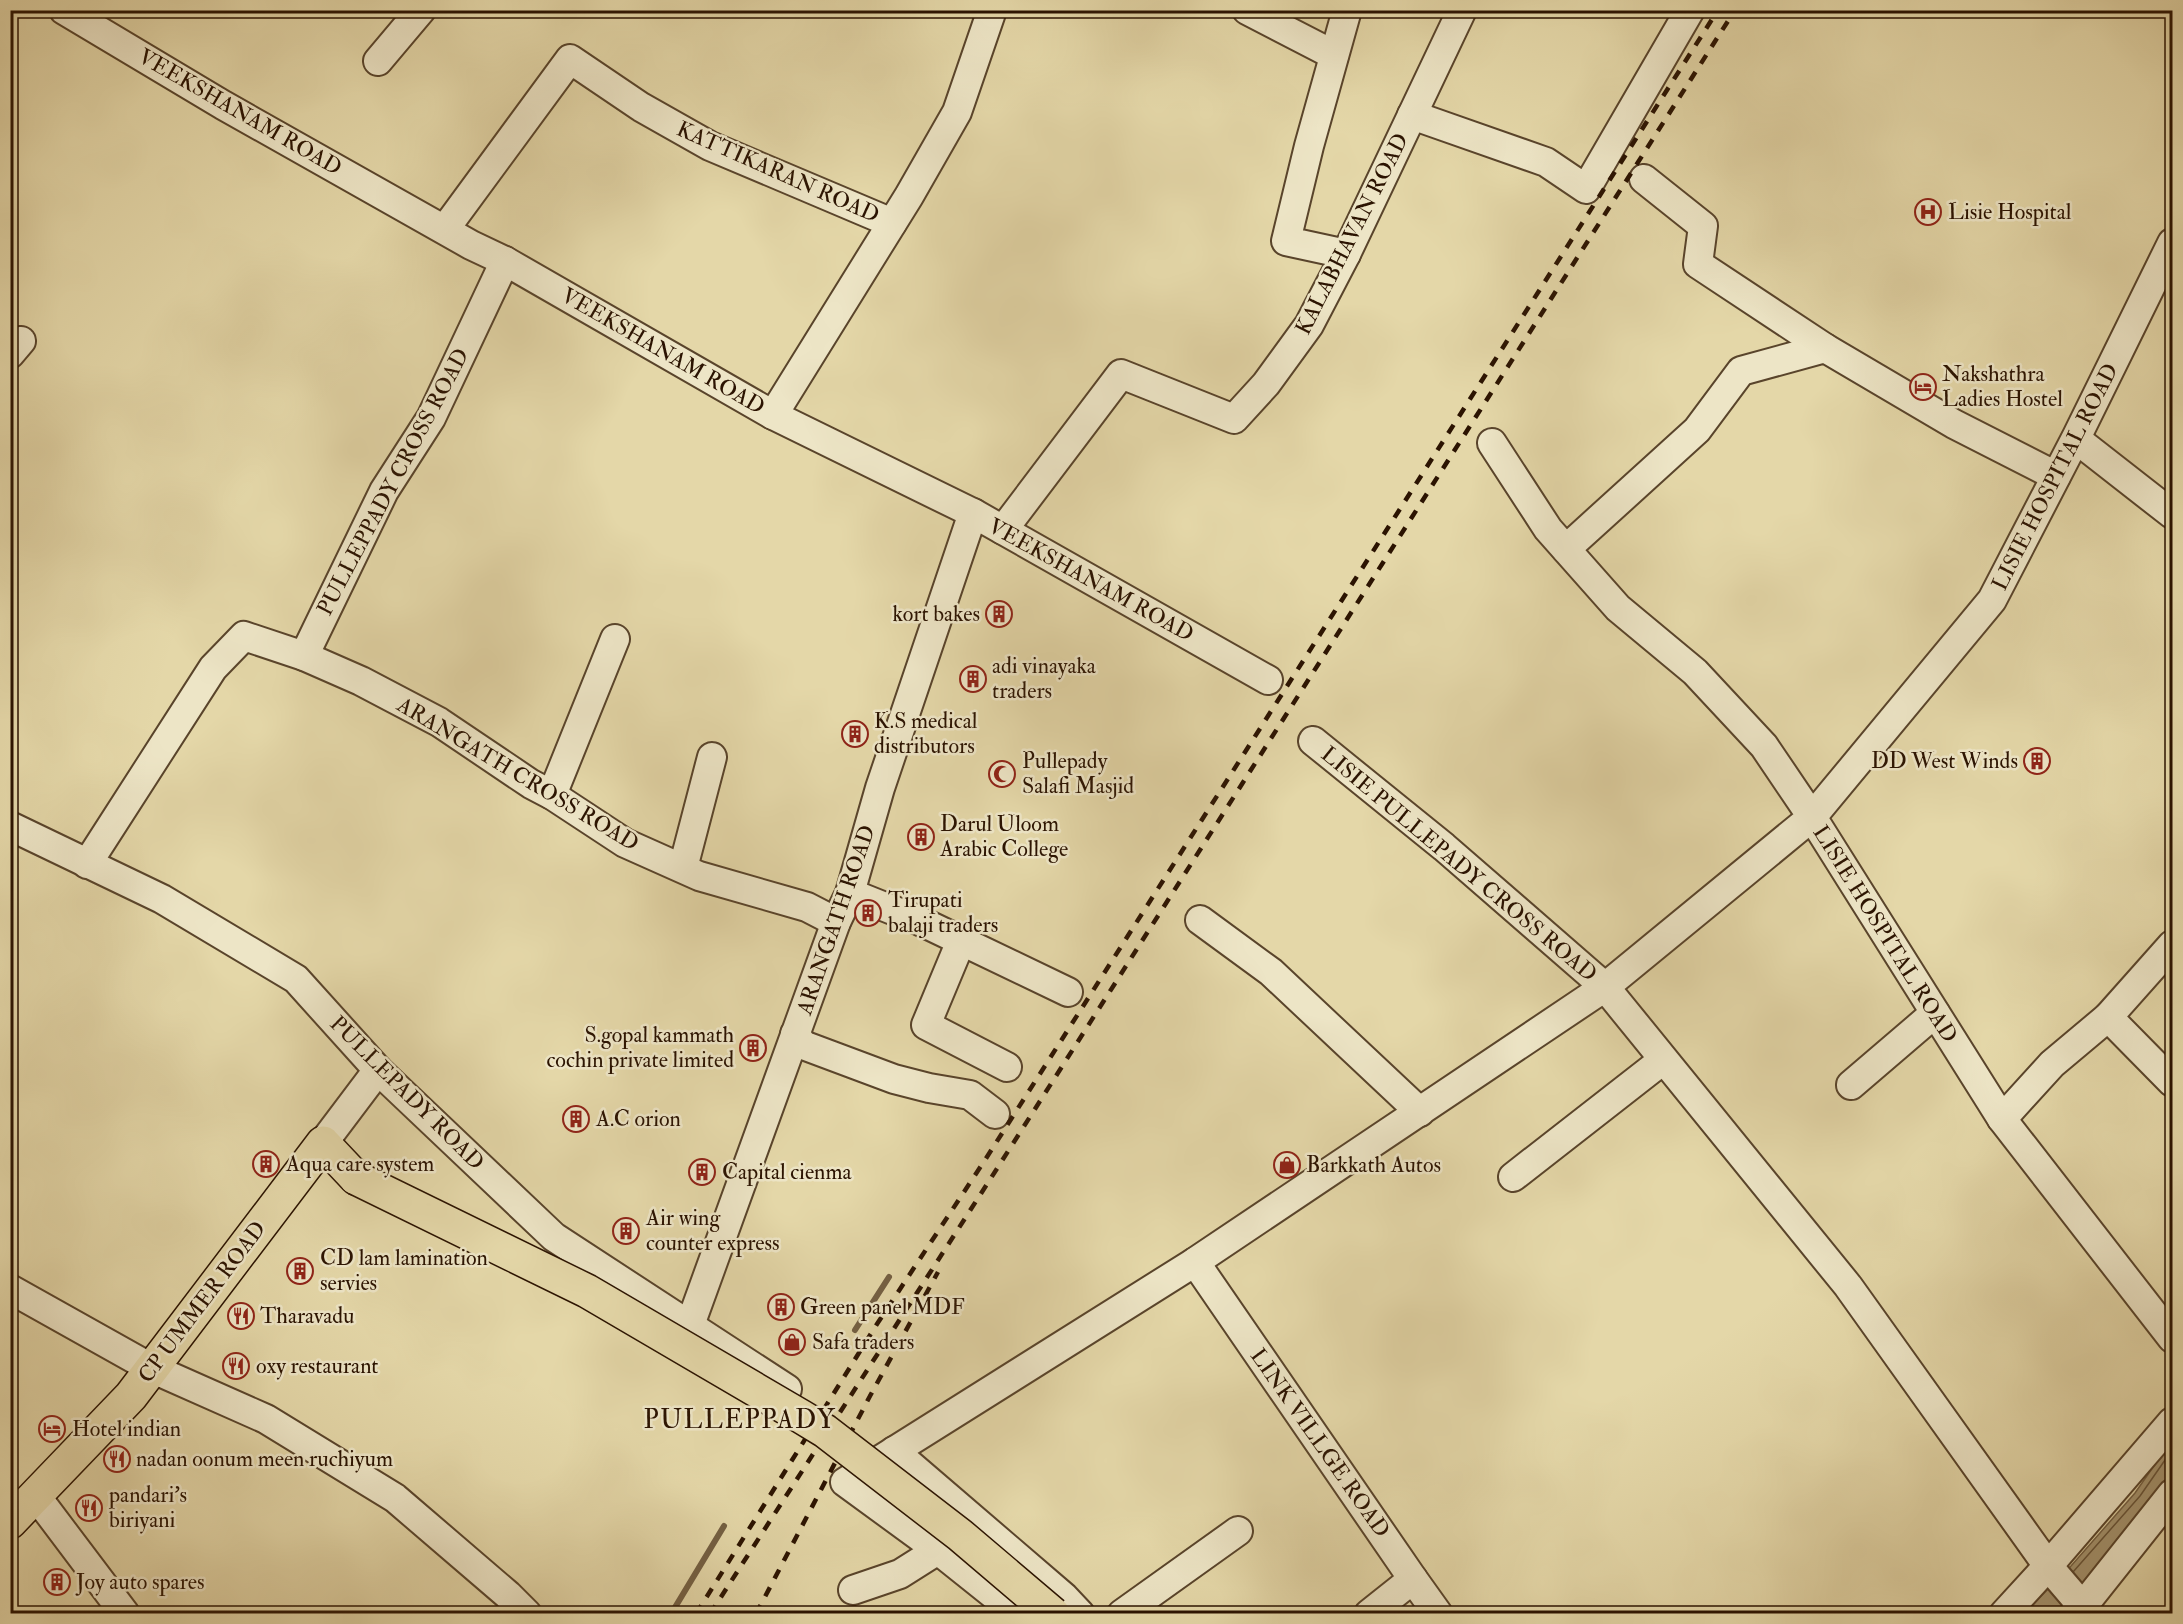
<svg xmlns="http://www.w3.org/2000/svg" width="2183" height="1624" font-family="'IM FELL Double Pica',serif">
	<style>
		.water { fill: #a5946f; stroke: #746043; stroke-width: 1.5 }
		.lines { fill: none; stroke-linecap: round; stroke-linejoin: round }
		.shore { stroke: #685438; stroke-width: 1.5 }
		.stream { stroke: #746043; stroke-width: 6 }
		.minor-casing { stroke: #59442b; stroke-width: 32 }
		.major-casing { stroke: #2b1301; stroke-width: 36 }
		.minor { stroke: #ede5c6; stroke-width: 28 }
		.major { stroke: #e4d7a8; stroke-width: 33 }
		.rail { stroke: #2b1301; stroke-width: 4.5; stroke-dasharray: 10 10; stroke-linecap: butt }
		.major-bridge-casing { stroke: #2b1301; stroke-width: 36; stroke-linecap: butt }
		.major-bridge { stroke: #e4d7a8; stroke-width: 33 }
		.labels { text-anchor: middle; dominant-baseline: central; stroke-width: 5; stroke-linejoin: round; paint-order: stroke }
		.street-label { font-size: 22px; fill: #2b1301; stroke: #ede5c6 }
		.poi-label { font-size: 22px; fill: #2b1301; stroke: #ede5c6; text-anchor: start }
		.quarter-label { font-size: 26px; letter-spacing: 1.5px; fill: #2b1301; stroke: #ede5c6 }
	</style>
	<rect width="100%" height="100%" fill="#e4d7a8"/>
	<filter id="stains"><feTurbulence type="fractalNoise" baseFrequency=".00333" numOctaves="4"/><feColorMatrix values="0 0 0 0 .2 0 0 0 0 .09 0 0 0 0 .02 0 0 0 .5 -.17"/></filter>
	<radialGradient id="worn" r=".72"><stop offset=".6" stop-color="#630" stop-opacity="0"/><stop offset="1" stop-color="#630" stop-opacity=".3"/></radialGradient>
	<polygon class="water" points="2172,1440 2172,1480 2067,1607 2059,1613 2023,1614 2071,1566 2135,1493"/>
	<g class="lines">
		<polyline class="shore" points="2073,1572 2140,1496 2172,1450"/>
		<g class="stream">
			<polyline points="855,1330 889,1277"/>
			<polyline points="671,1614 724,1526"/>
		</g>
		<defs>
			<g id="minor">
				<polyline points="64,10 223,105 471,245 505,261 773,415 973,513 1268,680"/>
				<polyline points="1247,10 1334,55"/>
				<polyline points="378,61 421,10"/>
				<polyline points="1412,115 1546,162 1586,189 1690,10"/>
				<polyline points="1644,179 1703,226 1698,264 1825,348"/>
				<polyline points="445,229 570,59 641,107 710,146 892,223"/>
				<polyline points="2172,243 2077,436 1992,600 1812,817 2002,1119 2172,1338"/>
				<polyline points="1346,254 1286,241 1309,146 1347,10"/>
				<polyline points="10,354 21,341"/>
				<polyline points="773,415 909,196 957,112 992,10"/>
				<polyline points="2076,439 2172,514"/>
				<polyline points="1492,443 1548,529 1618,608 1695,672 1764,746 1812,817 1605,987 1848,1286 2048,1566 2089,1614"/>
				<polyline points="1003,530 1121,374 1234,419 1266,384 1309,325 1346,254 1462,10"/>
				<polyline points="1566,549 1697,430 1741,371 1825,348 1954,424 2056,476"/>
				<polyline points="304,656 361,681 439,722 531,784 552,795 625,843 699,876 807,907 836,922"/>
				<polyline points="552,795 615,639"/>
				<polyline points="10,826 162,899 296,979 378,1070 554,1237 787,1389"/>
				<polyline points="87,864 213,668 244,636 304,656 384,491 431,418 505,261"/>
				<polyline points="683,868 712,757"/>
				<polyline points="850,893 920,921 1068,992"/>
				<polyline points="1200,920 1271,972 1420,1112"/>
				<polyline points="961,941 926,1025 1007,1067"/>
				<polyline points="2108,1017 2172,1082"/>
				<polyline points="795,1034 803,1045 894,1079 929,1088 970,1095 995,1114"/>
				<polyline points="1851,1085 1935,1013"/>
				<polyline points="2002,1119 2052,1064 2108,1017 2172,945"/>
				<polyline points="323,1143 378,1070"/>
				<polyline points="1513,1177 1663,1060"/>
				<polyline points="1195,1262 1413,1579 1369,1614"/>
				<polyline points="10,1289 151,1368 266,1419 395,1498 508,1595 527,1614"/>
				<polyline points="690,1325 836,922 850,893 880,788 973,513"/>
				<polyline points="894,1451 1064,1597 1080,1614"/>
				<polyline points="36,1496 125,1614"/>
				<polyline points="1413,1579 1438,1614"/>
				<polyline points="853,1590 900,1574 938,1550"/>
				<polyline points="1018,1614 938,1550 845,1482 1195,1262 1605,987 1444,847 1313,741"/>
				<polyline points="1122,1614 1238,1531"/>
				<polyline points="2004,1614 2048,1566 2172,1422"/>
				<polyline points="2074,1614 2083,1606 2172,1494"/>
			</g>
			<polyline id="major" points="10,1522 131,1396 323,1143 356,1178"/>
		</defs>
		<use href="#minor" class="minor-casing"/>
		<use href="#major" class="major-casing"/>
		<use href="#minor" class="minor"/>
		<use href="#major" class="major"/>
		<g class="rail">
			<polyline points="696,1614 877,1324 985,1160 1718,10"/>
			<polyline points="710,1614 991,1178 1735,10"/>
			<polyline points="756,1614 870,1396 938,1272"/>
		</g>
		<defs>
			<polyline id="major-bridge" points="356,1178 587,1291 802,1417 825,1431 960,1535 1053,1614"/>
		</defs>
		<use href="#major-bridge" class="major-bridge-casing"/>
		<use href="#major-bridge" class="major-bridge"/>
	</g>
	<defs>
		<symbol id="hospital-ring" viewBox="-11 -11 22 22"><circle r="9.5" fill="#ede5c6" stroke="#8f2418" stroke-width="1.5"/><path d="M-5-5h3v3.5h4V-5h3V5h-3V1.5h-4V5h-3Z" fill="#8f2418"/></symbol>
		<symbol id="hotel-ring" viewBox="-11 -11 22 22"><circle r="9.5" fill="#ede5c6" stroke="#8f2418" stroke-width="1.5"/><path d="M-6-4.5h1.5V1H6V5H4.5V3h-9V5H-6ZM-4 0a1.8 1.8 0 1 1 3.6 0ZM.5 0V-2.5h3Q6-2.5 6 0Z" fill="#8f2418"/></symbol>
		<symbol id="building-ring" viewBox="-11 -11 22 22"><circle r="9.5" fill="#ede5c6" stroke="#8f2418" stroke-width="1.5"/><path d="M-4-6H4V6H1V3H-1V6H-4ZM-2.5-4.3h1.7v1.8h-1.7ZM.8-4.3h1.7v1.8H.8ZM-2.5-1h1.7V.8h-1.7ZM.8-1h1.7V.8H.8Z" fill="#8f2418"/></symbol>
		<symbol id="mosque-ring" viewBox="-11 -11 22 22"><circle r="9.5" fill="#ede5c6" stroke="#8f2418" stroke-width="1.5"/><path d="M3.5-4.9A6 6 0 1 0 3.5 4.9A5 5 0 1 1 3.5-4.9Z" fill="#8f2418"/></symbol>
		<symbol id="shop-ring" viewBox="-11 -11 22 22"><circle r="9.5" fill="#ede5c6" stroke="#8f2418" stroke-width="1.5"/><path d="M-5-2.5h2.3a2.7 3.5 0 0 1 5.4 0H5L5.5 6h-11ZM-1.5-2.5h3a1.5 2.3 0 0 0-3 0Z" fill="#8f2418"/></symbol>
		<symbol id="restaurant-ring" viewBox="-11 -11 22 22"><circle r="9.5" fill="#ede5c6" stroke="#8f2418" stroke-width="1.5"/><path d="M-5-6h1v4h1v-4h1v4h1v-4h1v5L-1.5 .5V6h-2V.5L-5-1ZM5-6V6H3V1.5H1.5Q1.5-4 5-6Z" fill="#8f2418"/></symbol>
	</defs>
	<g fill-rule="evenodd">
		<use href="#hospital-ring" x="1913" y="197" width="30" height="30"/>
		<use href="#hotel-ring" x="1908" y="372" width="30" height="30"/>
		<use href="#building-ring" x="984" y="599" width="30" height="30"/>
		<use href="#building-ring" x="958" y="664" width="30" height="30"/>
		<use href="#building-ring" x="840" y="719" width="30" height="30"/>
		<use href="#building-ring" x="2022" y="746" width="30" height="30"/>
		<use href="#mosque-ring" x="987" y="759" width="30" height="30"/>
		<use href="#building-ring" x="906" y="822" width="30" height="30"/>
		<use href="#building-ring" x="853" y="898" width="30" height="30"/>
		<use href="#building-ring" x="738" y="1033" width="30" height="30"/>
		<use href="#building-ring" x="561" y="1104" width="30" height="30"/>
		<use href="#building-ring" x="251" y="1149" width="30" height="30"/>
		<use href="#shop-ring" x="1272" y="1150" width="30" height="30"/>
		<use href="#building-ring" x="687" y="1157" width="30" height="30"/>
		<use href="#building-ring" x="611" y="1216" width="30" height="30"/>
		<use href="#building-ring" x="285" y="1256" width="30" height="30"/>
		<use href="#building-ring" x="766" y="1292" width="30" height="30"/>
		<use href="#restaurant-ring" x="226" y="1301" width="30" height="30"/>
		<use href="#shop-ring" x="777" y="1327" width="30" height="30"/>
		<use href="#restaurant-ring" x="221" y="1351" width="30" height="30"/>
		<use href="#hotel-ring" x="37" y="1414" width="30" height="30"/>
		<use href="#restaurant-ring" x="102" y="1444" width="30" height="30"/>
		<use href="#restaurant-ring" x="74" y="1493" width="30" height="30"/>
		<use href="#building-ring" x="42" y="1567" width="30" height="30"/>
	</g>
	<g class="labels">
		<g class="street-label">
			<text transform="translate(240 112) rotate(30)">VEEKSHANAM ROAD</text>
			<text transform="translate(778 172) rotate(24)">KATTIKARAN ROAD</text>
			<text transform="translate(1352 234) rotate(-63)">KALABHAVAN ROAD</text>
			<text transform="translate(663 351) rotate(30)">VEEKSHANAM ROAD</text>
			<text transform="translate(2055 477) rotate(-63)">LISIE HOSPITAL ROAD</text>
			<text transform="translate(393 482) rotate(-62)">PULLEPPADY CROSS ROAD</text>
			<text transform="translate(1091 580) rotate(29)">VEEKSHANAM ROAD</text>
			<text transform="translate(518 774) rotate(31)">ARANGATH CROSS ROAD</text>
			<text transform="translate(1459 864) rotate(40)">LISIE PULLEPADY CROSS ROAD</text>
			<text transform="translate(836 920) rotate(-71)">ARANGATH ROAD</text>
			<text transform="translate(1885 934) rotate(58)">LISIE HOSPITAL ROAD</text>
			<text transform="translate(407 1093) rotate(45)">PULLEPADY ROAD</text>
			<text transform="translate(202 1302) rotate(-53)">CP UMMER ROAD</text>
			<text transform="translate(1320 1443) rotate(55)">LINK VILLGE ROAD</text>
		</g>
		<g class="poi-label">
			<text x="1948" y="212">Lisie Hospital</text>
			<text x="1942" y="374">Nakshathra<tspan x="1942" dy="25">Ladies Hostel</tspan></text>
			<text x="980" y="614" text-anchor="end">kort bakes</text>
			<text x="992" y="666">adi vinayaka<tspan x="992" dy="25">traders</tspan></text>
			<text x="874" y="721">K.S medical<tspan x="874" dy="25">distributors</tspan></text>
			<text x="1022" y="761">Pullepady<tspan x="1022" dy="25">Salafi Masjid</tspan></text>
			<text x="2018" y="761" text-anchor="end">DD West Winds</text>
			<text x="940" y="824">Darul Uloom<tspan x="940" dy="25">Arabic College</tspan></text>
			<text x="888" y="900">Tirupati<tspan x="888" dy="25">balaji traders</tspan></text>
			<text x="734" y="1035" text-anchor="end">S.gopal kammath<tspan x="734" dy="25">cochin private limited</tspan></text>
			<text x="596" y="1119">A.C orion</text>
			<text x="286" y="1164">Aqua care system</text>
			<text x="1306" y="1165">Barkkath Autos</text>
			<text x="722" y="1172">Capital cienma</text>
			<text x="646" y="1218">Air wing<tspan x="646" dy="25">counter express</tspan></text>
			<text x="320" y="1258">CD lam lamination<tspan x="320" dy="25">servies</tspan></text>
			<text x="800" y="1307">Green panel MDF</text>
			<text x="260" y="1316">Tharavadu</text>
			<text x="812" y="1342">Safa traders</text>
			<text x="256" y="1366">oxy restaurant</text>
			<text x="72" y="1429">Hotel indian</text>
			<text x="136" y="1459">nadan oonum meen ruchiyum</text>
			<text x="109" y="1495">pandari's<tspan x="109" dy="25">biriyani</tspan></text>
			<text x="76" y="1582">Joy auto spares</text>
		</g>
		<g class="quarter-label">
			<text x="740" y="1420">PULLEPPADY</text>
		</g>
	</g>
	<rect width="2183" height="1624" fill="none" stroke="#e4d7a8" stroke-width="36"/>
	<rect x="12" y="12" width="2159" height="1600" fill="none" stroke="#2b1301" stroke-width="3"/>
	<rect x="18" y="18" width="2147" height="1588" fill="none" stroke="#2b1301" stroke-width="1.5"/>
	<rect width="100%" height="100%" filter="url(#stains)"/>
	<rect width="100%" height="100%" fill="url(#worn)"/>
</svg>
